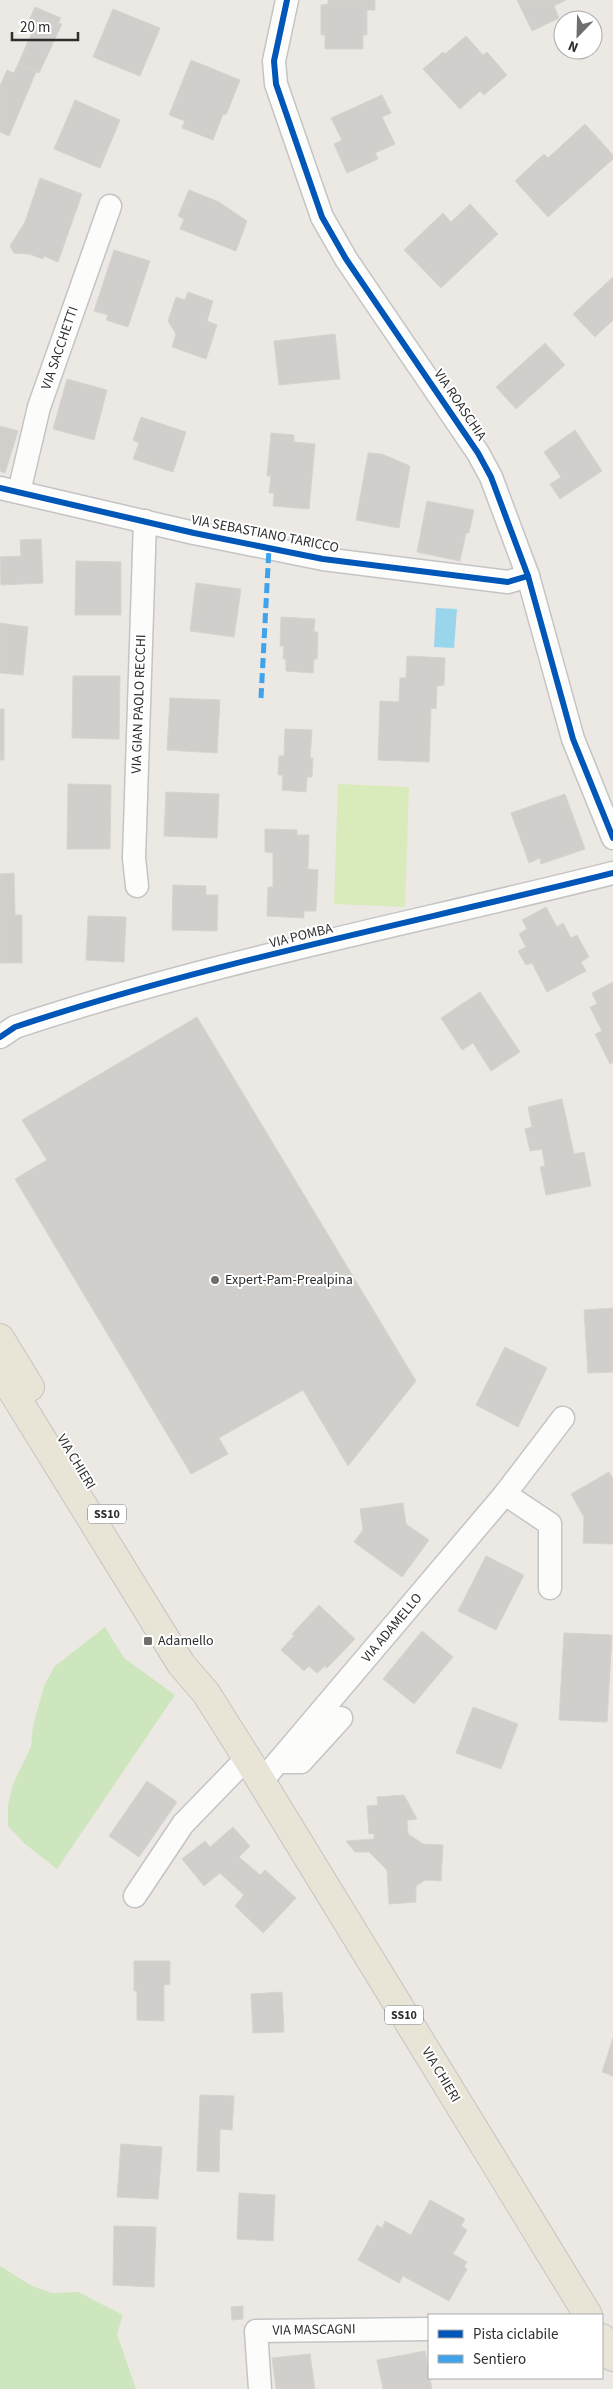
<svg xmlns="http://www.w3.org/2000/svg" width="613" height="2389" font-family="'Source Sans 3',sans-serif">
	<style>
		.green { fill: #cee6be }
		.pitch { fill: #d9eabb }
		.water { fill: #99d6ec }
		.building { fill: #d1cecb; stroke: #d7d4d0 }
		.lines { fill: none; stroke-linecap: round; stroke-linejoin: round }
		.minor-casing { stroke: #c5c4c5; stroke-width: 25 }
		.primary-casing { stroke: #c6c5c4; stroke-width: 30 }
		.minor { stroke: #fcfcfb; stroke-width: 22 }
		.primary { stroke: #e8e4d6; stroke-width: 28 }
		.quiet { stroke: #3ea3eb; stroke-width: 5; stroke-dasharray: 10 5; stroke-linecap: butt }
		.cycleway-casing { stroke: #fff; stroke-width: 9 }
		.cycleway { stroke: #0057b8; stroke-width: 6 }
		.poi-dot { fill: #706f6e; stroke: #fff; stroke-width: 2 }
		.labels { text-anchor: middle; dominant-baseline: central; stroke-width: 4; stroke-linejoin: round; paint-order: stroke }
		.shield { fill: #fff; stroke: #6d6d6d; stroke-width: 1 }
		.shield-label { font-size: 12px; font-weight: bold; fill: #2e2e2e }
		.street-label { font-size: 14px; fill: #2e2e2e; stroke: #fff }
		.poi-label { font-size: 14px; fill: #2e2e2e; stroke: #fff; text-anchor: start }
	</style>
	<rect width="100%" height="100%" fill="#ece8e4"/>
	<g class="green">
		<polygon points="105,1627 124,1658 175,1695 57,1869 24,1843 8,1826 8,1805 13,1784 31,1747 33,1726 44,1686 55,1666"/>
		<polygon points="0,2266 32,2286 52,2293 78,2292 123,2315 117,2334 136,2389 0,2389"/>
	</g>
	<polygon class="pitch" points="338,784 409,787 405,907 334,904"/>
	<polygon class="water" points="436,608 457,609 454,648 434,647"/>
	<g class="building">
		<polygon points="328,0 375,0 375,10 367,10 367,35 363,35 363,49 325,49 325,35 321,35 321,5 328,4"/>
		<polygon points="517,0 566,0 554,6 559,18 532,31"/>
		<polygon points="35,7 61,18 58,23 62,24 39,73 18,64 34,28 27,25"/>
		<polygon points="113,9 160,28 140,76 93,57"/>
		<polygon points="466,36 483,55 487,52 507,75 484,95 480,91 460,109 423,69 443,52 445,54"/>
		<polygon points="191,60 240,80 226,115 223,114 213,140 182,128 185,121 169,115"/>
		<polygon points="18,64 36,72 9,136 0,132 0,86 7,70 14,73"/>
		<polygon points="382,95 391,113 382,117 395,144 375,153 378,159 347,173 334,144 342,140 331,118"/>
		<polygon points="75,100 120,120 100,168 54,149"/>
		<polygon points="585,124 613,155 613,159 548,217 515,181 544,154 548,158"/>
		<polygon points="40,178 82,194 58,262 44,256 43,259 29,254 14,253 10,246 25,222"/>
		<polygon points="189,190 219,202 247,221 236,251 180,229 184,219 178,216"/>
		<polygon points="470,204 498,234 441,288 404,250 443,213 451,222"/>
		<polygon points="114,250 150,261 128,327 106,320 108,315 94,311"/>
		<polygon points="613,277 613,320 595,337 573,314"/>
		<polygon points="188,292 213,301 207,321 217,325 206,359 172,347 176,334 168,321 176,297 185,300"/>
		<polygon points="335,334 340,379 279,385 274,341"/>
		<polygon points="545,343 565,365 516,409 496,387"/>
		<polygon points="67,379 107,390 94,440 53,429"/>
		<polygon points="141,417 186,432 173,472 133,459 139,443 133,440"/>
		<polygon points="0,426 18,431 5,473 0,471"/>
		<polygon points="575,430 602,471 560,499 550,484 561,477 544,452"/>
		<polygon points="271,433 294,435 294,442 315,444 309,509 273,506 274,493 269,493 271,476 267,476"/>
		<polygon points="368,453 382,454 410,466 399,528 356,520"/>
		<polygon points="427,501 474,510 469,533 466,533 460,561 417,552"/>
		<polygon points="41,539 43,583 1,585 0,557 21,556 20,540"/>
		<polygon points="76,561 121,562 121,615 75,615"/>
		<polygon points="196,583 241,589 234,637 190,631"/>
		<polygon points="281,617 315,619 314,632 318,632 317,659 314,659 313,673 286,671 286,659 283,659 284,646 280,646"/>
		<polygon points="0,623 28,627 23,675 0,673"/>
		<polygon points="407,656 445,658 444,685 437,686 436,709 431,708 429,762 378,760 380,701 399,702 400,678 406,678"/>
		<polygon points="73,676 120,676 119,739 72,738"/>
		<polygon points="170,698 220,700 217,753 167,750"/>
		<rect x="0" y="709" width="4" height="51"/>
		<polygon points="285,729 312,730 310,758 313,758 312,777 307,777 306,792 282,790 283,775 278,775 279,756 284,756"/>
		<polygon points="68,784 111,785 110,849 67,849"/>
		<polygon points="166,792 219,794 217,838 164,836"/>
		<polygon points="565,794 585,849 541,864 540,858 529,863 511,813"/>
		<polygon points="265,829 297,830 297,835 309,835 308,869 318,870 316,911 304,911 304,918 267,916 268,887 273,887 273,853 265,852"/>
		<polygon points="14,873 15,915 22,915 22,963 0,963 0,874"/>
		<polygon points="173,885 206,886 206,895 218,895 217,931 172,930"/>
		<polygon points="546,907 557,927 563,923 571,938 577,935 589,957 581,962 586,971 547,992 532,963 526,965 518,951 526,947 519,934 527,929 522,920"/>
		<polygon points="88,916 126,917 124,962 86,960"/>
		<polygon points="613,982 613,1062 610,1064 595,1034 602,1031 590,1007 597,1004 592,993"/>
		<polygon points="480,992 520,1052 491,1071 473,1043 462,1050 441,1018"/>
		<polygon points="197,1017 416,1381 348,1466 303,1390 219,1438 228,1454 191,1474 15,1179 47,1160 22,1120"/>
		<polygon points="562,1099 574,1154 584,1152 591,1186 546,1195 540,1167 545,1166 542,1149 530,1151 525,1129 532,1127 528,1107"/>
		<polygon points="613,1308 613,1372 588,1373 584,1310"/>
		<polygon points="505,1347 547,1368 518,1427 476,1405"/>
		<polygon points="609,1472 613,1479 613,1544 583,1543 584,1517 571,1494"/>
		<polygon points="403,1503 406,1524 429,1540 402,1577 354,1542 363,1530 360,1509"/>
		<polygon points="486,1556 524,1575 496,1630 458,1611"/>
		<polygon points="319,1605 355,1639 327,1668 325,1666 317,1673 309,1666 304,1671 281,1650 294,1636 292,1634"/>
		<polygon points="422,1631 453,1657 414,1704 383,1679"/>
		<polygon points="564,1633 612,1635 607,1722 559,1720"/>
		<polygon points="473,1707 518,1724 501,1769 456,1753"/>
		<polygon points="147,1781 177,1802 139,1857 109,1836"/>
		<polygon points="404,1795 417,1819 407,1820 408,1834 423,1844 443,1845 441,1881 425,1880 416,1886 416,1902 389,1904 387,1870 369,1852 355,1852 346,1841 374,1839 374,1833 369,1834 367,1806 378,1805 377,1797"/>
		<polygon points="233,1827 250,1846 239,1857 260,1875 265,1870 296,1898 263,1933 235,1906 244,1895 220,1873 204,1886 182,1859 205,1841 210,1847"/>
		<polygon points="134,1961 170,1961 170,1984 164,1985 164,2021 137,2020 137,1991 134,1991"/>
		<polygon points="282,1992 284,2032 253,2033 251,1994"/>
		<polygon points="613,2038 613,2076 602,2072"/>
		<polygon points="200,2095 234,2096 232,2130 220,2129 219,2172 197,2171"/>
		<polygon points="121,2144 162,2147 158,2199 117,2197"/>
		<polygon points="239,2193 275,2195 273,2241 237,2239"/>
		<polygon points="430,2200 465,2219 461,2226 467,2230 453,2254 467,2262 464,2267 467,2269 449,2301 403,2276 399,2283 358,2260 377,2225 382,2228 385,2221 411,2235"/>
		<polygon points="114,2226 156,2227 154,2287 113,2285"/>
		<polygon points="243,2306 243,2319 232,2320 231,2307"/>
		<polygon points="425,2351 432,2389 383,2389 377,2360"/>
		<polygon points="310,2354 315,2389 276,2389 272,2358"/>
	</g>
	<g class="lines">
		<defs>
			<g id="minor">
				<polyline points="287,0 274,61 276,84 322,217 346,259 478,453 491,477 528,576 573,739 613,838"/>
				<polyline points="0,488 194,533 323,559 508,582 528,576"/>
				<polyline points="19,492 39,407 110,206"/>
				<polyline points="137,886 134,858 145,521"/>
				<path d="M0 1037 15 1027C210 962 414 923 613 873"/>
				<polyline points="505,1494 563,1418"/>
				<polyline points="278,1762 301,1762 341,1718"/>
				<polyline points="261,1782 505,1494 550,1524 550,1588"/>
				<polyline points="135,1896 183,1824 247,1758"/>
				<polyline points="260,2389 256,2331 429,2329"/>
			</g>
			<g id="primary">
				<polyline points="0,1338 30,1387"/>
				<polyline points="0,1371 181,1664 206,1693 247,1758 588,2315"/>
				<polyline points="602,2338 613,2357"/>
			</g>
		</defs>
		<use href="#minor" class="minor-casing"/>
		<use href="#primary" class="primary-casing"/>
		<use href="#minor" class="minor"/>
		<use href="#primary" class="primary"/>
		<polyline class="quiet" points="261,698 269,548"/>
		<defs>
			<g id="cycleway">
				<polyline points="287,0 274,61 276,84 322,217 346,259 478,453 491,477 528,576 573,739 613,838"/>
				<polyline points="0,488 194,533 323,559 508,582 528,576"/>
				<path d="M0 1037 15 1027C210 962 414 923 613 873"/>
			</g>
		</defs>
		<use href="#cycleway" class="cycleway-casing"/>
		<use href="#cycleway" class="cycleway"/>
	</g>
	<g class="poi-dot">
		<circle cx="215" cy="1280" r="5"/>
		<rect x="143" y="1636" width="10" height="10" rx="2.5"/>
	</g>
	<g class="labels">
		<g class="shield">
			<rect x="88" y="1504.5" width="38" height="19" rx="4"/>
			<rect x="385" y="2005.5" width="38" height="19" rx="4"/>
		</g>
		<g class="shield-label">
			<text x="107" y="1514">SS10</text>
			<text x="404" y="2015">SS10</text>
		</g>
		<g class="street-label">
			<text transform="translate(60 348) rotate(-71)">VIA SACCHETTI</text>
			<text transform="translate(460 405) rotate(56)">VIA ROASCHIA</text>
			<text transform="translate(265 534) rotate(11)">VIA SEBASTIANO TARICCO</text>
			<text transform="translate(139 704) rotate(-88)">VIA GIAN PAOLO RECCHI</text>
			<text transform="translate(301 936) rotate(-14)">VIA POMBA</text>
			<text transform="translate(76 1462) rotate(59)">VIA CHIERI</text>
			<text transform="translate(392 1628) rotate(-50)">VIA ADAMELLO</text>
			<text transform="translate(441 2075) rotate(59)">VIA CHIERI</text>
			<text transform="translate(314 2330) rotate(-1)">VIA MASCAGNI</text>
		</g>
		<g class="poi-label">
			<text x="225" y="1280">Expert-Pam-Prealpina</text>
			<text x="158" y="1641">Adamello</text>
		</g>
	</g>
	<rect x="428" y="2314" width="175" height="65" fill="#ffffff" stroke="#ababab"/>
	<rect x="438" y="2330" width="25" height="8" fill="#0057b8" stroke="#ababab"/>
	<text x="473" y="2339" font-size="15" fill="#2e2e2e">Pista ciclabile</text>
	<rect x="438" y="2355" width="25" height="8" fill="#3ea3eb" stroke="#ababab"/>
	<text x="473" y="2364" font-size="15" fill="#2e2e2e">Sentiero</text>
	<g transform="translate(578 35) rotate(203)"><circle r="24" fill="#ffffff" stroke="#ababab"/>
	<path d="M0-4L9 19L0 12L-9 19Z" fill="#706f6e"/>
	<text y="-8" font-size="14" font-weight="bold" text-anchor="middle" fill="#2e2e2e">N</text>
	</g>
	<path d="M12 32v8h66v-8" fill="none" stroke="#2e2e2e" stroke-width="2.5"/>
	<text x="20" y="32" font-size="15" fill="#2e2e2e" stroke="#ffffff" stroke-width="4" paint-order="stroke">20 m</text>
</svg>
